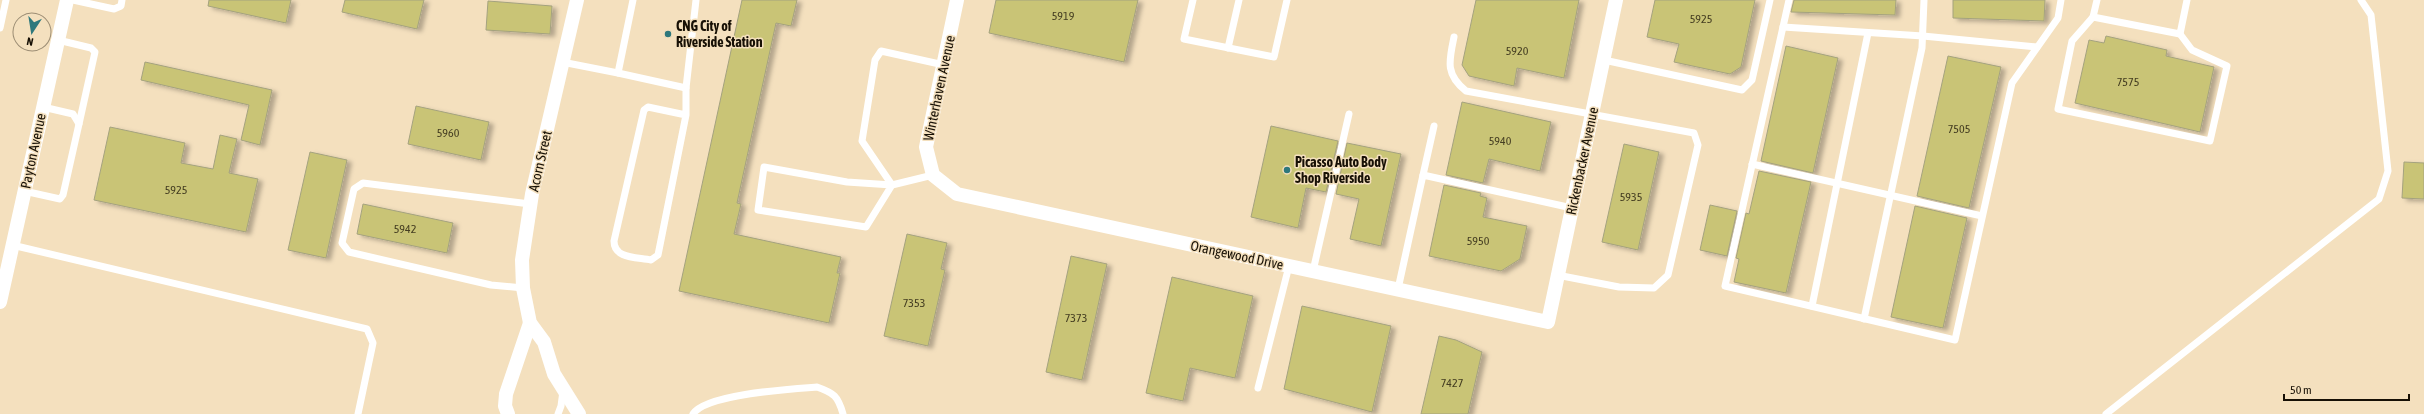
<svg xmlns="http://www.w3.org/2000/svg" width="2424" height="414" font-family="'Asap Condensed',sans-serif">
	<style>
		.building { fill: #c9c476; stroke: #a4a27f; filter: url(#shadow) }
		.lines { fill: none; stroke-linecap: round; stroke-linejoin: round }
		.lane { stroke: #fff; stroke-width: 7 }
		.street { stroke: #fff; stroke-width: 14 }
		.poi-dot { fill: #2e787c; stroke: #f4e0be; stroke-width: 1.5 }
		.labels { text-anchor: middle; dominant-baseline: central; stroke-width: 3; stroke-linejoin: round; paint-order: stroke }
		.number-label { font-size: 12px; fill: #443d21 }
		.poi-label { font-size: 14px; font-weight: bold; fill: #171005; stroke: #f4e0be; text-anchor: start }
		.street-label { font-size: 14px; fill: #171005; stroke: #f4e0be }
	</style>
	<defs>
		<filter id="shadow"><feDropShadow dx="4.5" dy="2.5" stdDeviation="2" flood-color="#0004"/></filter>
	</defs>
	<rect width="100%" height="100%" fill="#f4e0be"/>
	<g class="building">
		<polygon points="209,0 291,0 286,23 208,6"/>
		<polygon points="345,0 424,0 417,29 342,12"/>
		<polygon points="742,0 797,0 791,26 776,23 737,203 741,204 734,234 841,257 837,273 840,273 829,323 679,291"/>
		<polygon points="996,0 1138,0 1124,62 989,33"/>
		<polygon points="1476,0 1579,0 1564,78 1517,68 1514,86 1469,76 1462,65"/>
		<polygon points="1655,0 1755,0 1741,67 1730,74 1674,62 1679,44 1647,37"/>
		<polygon points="1794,0 1896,0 1895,15 1791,12"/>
		<polygon points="1953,0 2045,0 2044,21 1953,18"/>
		<polygon points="488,1 552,6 550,34 486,30"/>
		<polygon points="2106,36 2167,50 2166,56 2214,67 2200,132 2075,103 2089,40 2104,43"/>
		<polygon points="1786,46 1838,58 1813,173 1761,161"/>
		<polygon points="1948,56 2001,67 1969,208 1917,196"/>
		<polygon points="145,62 272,90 260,145 241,140 249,105 141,80"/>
		<polygon points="1462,102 1551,122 1540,171 1489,159 1483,183 1446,175"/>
		<polygon points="416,106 489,122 481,160 408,144"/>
		<polygon points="1271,126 1338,141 1326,192 1306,188 1298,228 1251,217"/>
		<polygon points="110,127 185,143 181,163 213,169 220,135 237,139 229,173 258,179 246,232 94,200"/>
		<polygon points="1347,143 1401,154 1381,246 1350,239 1359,199 1336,194"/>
		<polygon points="1624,144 1659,152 1638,250 1602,242"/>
		<polygon points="310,152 347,160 326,258 288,250"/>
		<polygon points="2404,162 2424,163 2424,199 2402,198"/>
		<polygon points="1759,171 1811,182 1786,293 1734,282 1739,259 1736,258 1746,213 1749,214"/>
		<polygon points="1444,185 1481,193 1480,196 1487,198 1483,217 1527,226 1520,259 1501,271 1429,256"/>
		<polygon points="363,204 453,223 447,253 357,234"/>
		<polygon points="1710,205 1737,211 1727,256 1700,250"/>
		<polygon points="1915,206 1967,218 1943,328 1891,317"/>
		<polygon points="907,234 947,243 941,269 945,270 928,346 884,336"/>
		<polygon points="1071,256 1107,264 1082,380 1046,372"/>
		<polygon points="1172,277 1253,296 1235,378 1190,368 1183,401 1146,393"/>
		<polygon points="1302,306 1391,326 1372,412 1284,389"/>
		<polygon points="1439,336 1456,340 1482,352 1468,414 1421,414"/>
	</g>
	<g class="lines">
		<g class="lane">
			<polyline points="73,0 114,9 121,6 122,0"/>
			<polyline points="633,0 618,73 686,88 696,0"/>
			<polyline points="1193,0 1184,39 1274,57 1287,0"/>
			<polyline points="1789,0 1725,286 1955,340 2012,83 2058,18 2061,0"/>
			<polyline points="2097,0 2093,17 2180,34 2187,0"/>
			<polyline points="2093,17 2072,41 2058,109 2210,141 2227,66 2192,50 2180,34"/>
			<polyline points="1783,27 1923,36 2037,47"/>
			<polyline points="0,28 6,0"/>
			<path d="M1454 37C1449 61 1445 74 1466 91L1694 133 1698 145 1668 275 1654 288 1619 287 1557 275"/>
			<polyline points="58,40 91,48 95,52 79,124"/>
			<polyline points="1228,48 1239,0"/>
			<polyline points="1604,60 1742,90 1752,80 1770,0"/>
			<polyline points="562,62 618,73"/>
			<path d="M686 88V115L658 255 651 260C637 257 614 259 614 241L644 110 648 107 686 115"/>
			<polyline points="1752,164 1982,216"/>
			<polyline points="933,175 892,185 847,182 764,167 758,210 866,227 892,185 862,141 875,60 881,51 944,65"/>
			<polyline points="1423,175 1434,126"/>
			<polyline points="24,191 60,199 63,195 79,124 73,114 43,107"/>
			<polyline points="12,245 367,329 373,343 358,414"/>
			<polyline points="1313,271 1349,114"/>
			<polyline points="523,288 491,285 349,252 342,243 354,189 363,183 530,204"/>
			<polyline points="1398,289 1423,175 1572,208"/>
			<polyline points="1812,306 1868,33"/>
			<polyline points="1864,319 1922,48 1924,0"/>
			<polyline points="1258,388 1289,266"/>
			<polyline points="558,414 561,406 563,391"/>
			<path d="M693 414C706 394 791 389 817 387 834 393 838 396 843 414"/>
			<polyline points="2106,414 2379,199 2388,171 2371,15 2361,0"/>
		</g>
		<g class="street">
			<polyline points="577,0 532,194 522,260 523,288 530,323 544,342 554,374 579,414"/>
			<polyline points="957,0 926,147 933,175 957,194 1548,322 1616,0"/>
			<polyline points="0,302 67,0"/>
			<polyline points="508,414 505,406 506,394 530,323"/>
		</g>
	</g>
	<g class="poi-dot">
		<circle cx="668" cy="34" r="4"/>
		<circle cx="1287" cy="170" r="4"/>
	</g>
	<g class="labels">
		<g class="number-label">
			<text x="1063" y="16">5919</text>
			<text x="1701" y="19">5925</text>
			<text x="1517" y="51">5920</text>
			<text x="2128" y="82">7575</text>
			<text x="1959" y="129">7505</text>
			<text x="448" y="133">5960</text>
			<text x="1500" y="141">5940</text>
			<text x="176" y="190">5925</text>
			<text x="1631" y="197">5935</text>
			<text x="405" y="229">5942</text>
			<text x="1478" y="241">5950</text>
			<text x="914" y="303">7353</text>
			<text x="1076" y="318">7373</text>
			<text x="1452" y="383">7427</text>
		</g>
		<g class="poi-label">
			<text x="676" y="26">CNG City of<tspan x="676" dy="16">Riverside Station</tspan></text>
			<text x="1295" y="162">Picasso Auto Body<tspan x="1295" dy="16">Shop Riverside</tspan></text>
		</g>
		<g class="street-label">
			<text transform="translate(939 88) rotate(-78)">Winterhaven Avenue</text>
			<text transform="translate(33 151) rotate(-78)">Payton Avenue</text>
			<text transform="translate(540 161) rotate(-77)">Acorn Street</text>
			<text transform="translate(1582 161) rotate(-78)">Rickenbacker Avenue</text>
			<text transform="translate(1237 255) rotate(12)">Orangewood Drive</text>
		</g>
	</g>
	<g transform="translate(32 32) rotate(192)"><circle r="19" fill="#f4e0be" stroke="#9c8d74"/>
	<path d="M0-3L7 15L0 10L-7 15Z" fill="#2e787c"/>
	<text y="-6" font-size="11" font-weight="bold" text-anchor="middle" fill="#171005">N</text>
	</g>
	<path d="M2284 394v6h125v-6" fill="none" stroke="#171005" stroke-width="2"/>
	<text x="2290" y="394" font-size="12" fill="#171005" stroke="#f4e0be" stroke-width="3" paint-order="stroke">50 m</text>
</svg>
